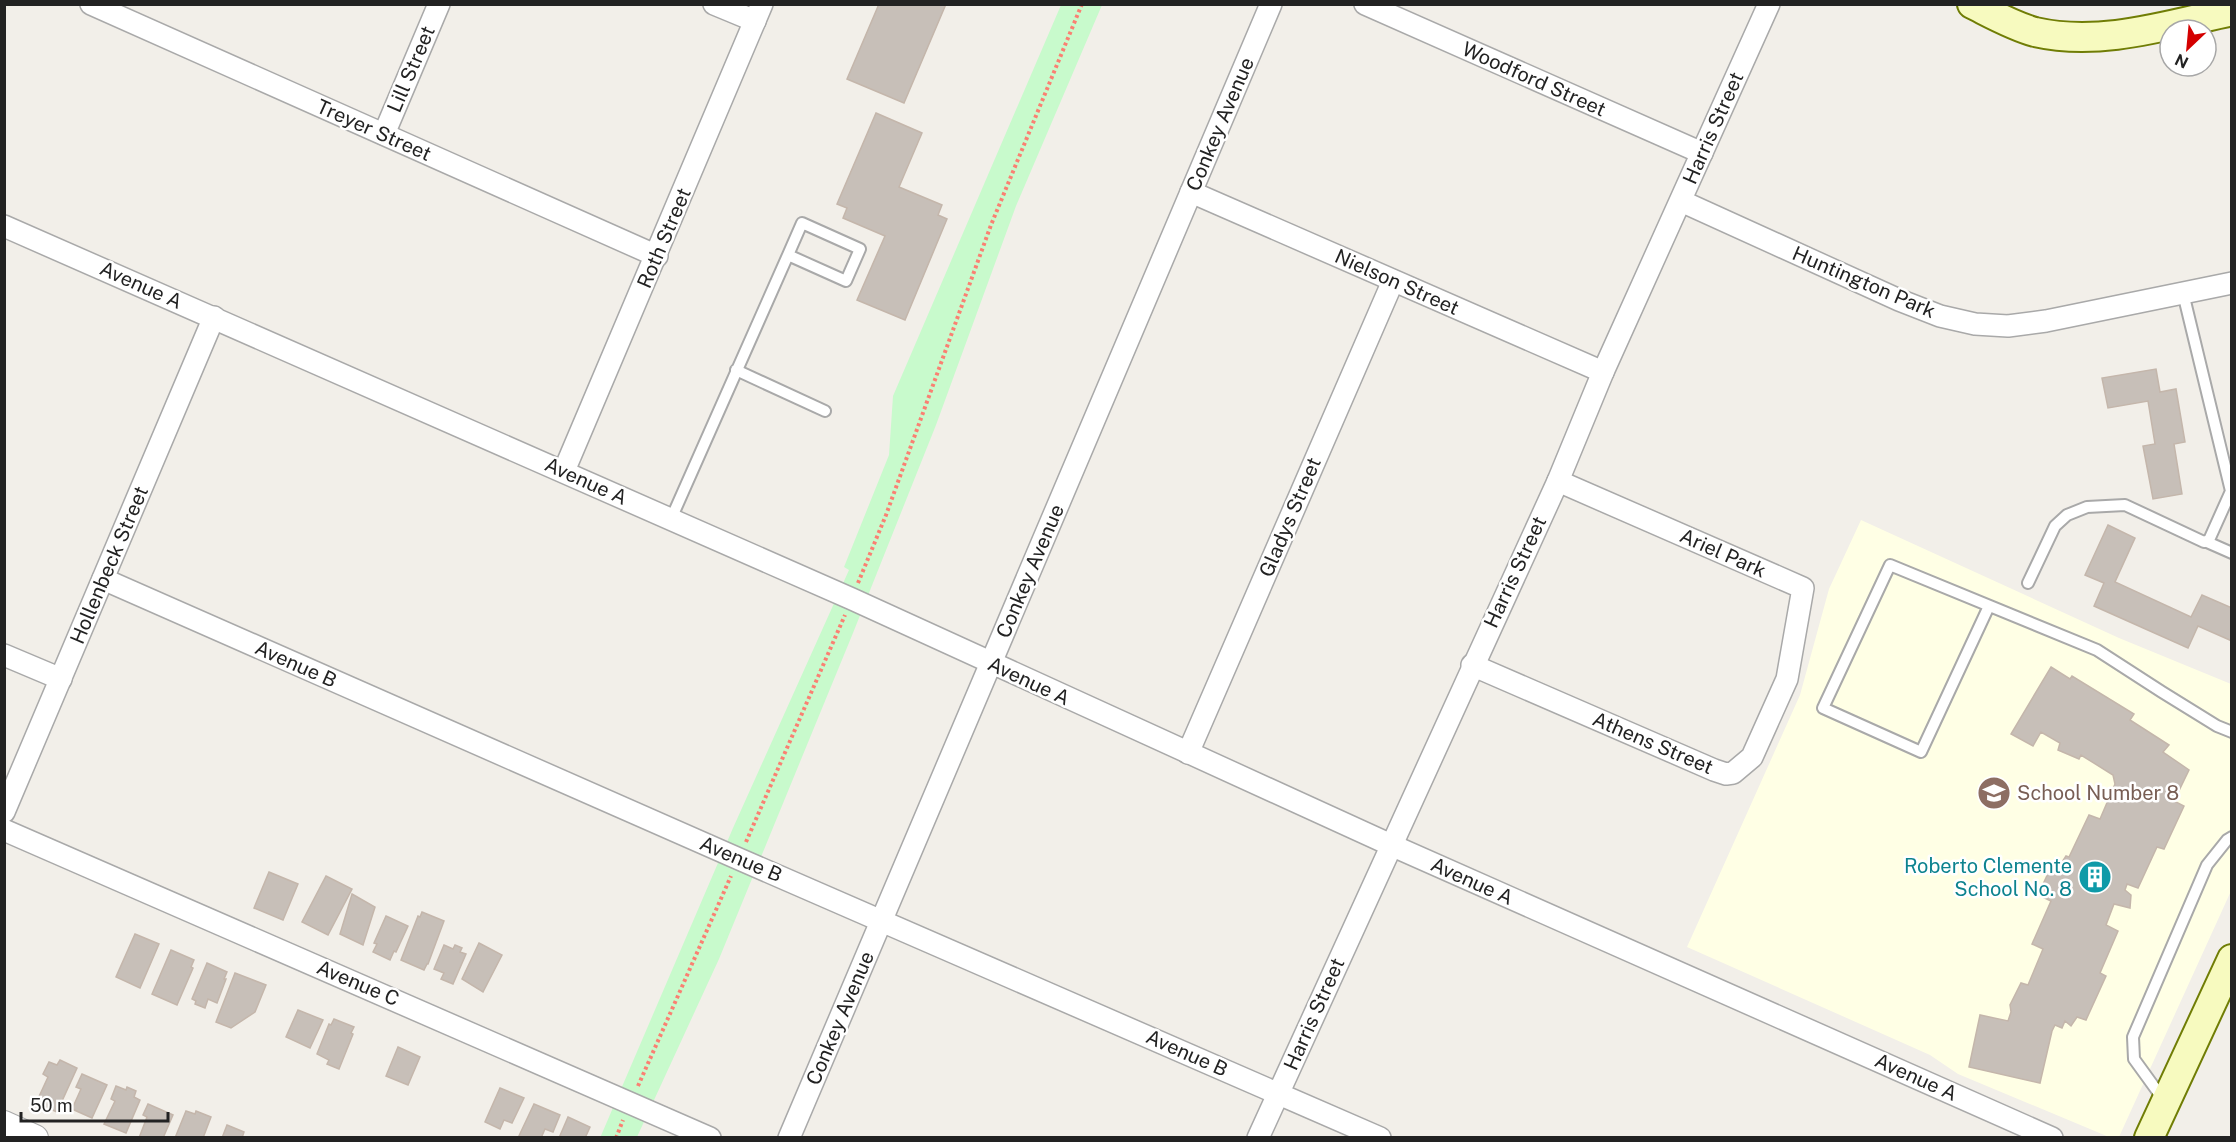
<svg xmlns="http://www.w3.org/2000/svg" width="2236" height="1142" font-family="'Public Sans',sans-serif">
	<style>
		.education { fill: #ffffe5 }
		.park { fill: #c8facc }
		.building { fill: #c7bfb8; stroke: #c4b6ab; stroke-width: 1.5 }
		.lines { fill: none; stroke-linecap: round; stroke-linejoin: round }
		.service-casing { stroke: #a9a9a9; stroke-width: 14 }
		.minor-casing { stroke: #a9a9a9; stroke-width: 24 }
		.tertiary-casing { stroke: #a9a9a9; stroke-width: 28 }
		.secondary-casing { stroke: #707d05; stroke-width: 32 }
		.path { stroke: #fa8072; stroke-width: 4; stroke-dasharray: 3 3; stroke-linecap: butt }
		.service { stroke: #fff; stroke-width: 10 }
		.minor { stroke: #fff; stroke-width: 21 }
		.tertiary { stroke: #fff; stroke-width: 26 }
		.secondary { stroke: #f7fabf; stroke-width: 28 }
		.labels { text-anchor: middle; dominant-baseline: central; stroke-width: 5; stroke-linejoin: round; paint-order: stroke }
		.street-label { font-size: 20px; fill: #222; stroke: #fff }
		.education-label { font-size: 20px; fill: #785e54; stroke: #fff; text-anchor: start }
		.culture-label { font-size: 20px; fill: #0d838f; stroke: #fff; text-anchor: end }
	</style>
	<rect width="100%" height="100%" fill="#f2efe9"/>
	<polygon class="education" points="1861,520 2119,638 2231,684 2231,891 2119,1137 2109,1137 1958,1074 1930,1055 1687,947 1800,695 1829,589"/>
	<polygon class="park" points="1061,5 1102,5 1016,206 936,425 853,633 719,959 637,1137 600,1138 733,828 849,570 844,567 889,455 893,396"/>
	<g class="building">
		<polygon points="879,4 946,4 904,103 847,79"/>
		<polygon points="876,113 922,133 899,187 942,205 938,215 947,219 905,320 857,300 885,236 843,218 847,208 837,204"/>
		<polygon points="2156,369 2160,392 2176,389 2185,442 2174,444 2182,494 2153,499 2143,446 2155,444 2148,401 2108,408 2102,378"/>
		<polygon points="2108,525 2135,538 2115,582 2191,617 2202,595 2232,608 2232,641 2198,626 2188,648 2094,606 2104,583 2085,575"/>
		<polygon points="2051,667 2070,679 2072,676 2134,714 2130,720 2169,745 2163,752 2189,770 2174,801 2184,806 2164,849 2157,847 2138,888 2127,884 2125,890 2131,895 2130,908 2114,904 2106,925 2118,931 2100,973 2106,976 2086,1020 2077,1017 2071,1026 2065,1021 2062,1028 2055,1025 2052,1031 2040,1083 1969,1067 1980,1015 2008,1021 2011,1012 2010,1005 2021,983 2028,985 2043,949 2032,944 2051,901 2038,895 2051,867 2057,870 2066,856 2069,857 2089,815 2100,819 2115,784 2113,775 2081,755 2079,759 2058,750 2060,743 2041,732 2033,746 2011,734"/>
		<polygon points="269,872 298,884 283,920 254,908"/>
		<polygon points="326,876 352,889 328,935 302,922"/>
		<polygon points="352,894 375,907 363,945 340,934"/>
		<polygon points="422,912 444,921 428,964 427,964 424,970 401,960 418,916 420,917"/>
		<polygon points="386,916 408,926 396,952 394,951 390,960 373,952 377,944 374,943"/>
		<polygon points="135,934 159,944 140,988 116,977"/>
		<polygon points="479,943 502,955 483,992 462,979"/>
		<polygon points="444,945 453,949 455,945 462,948 460,952 466,954 453,984 441,979 444,973 434,969"/>
		<polygon points="171,950 194,960 191,967 193,968 177,1005 152,994"/>
		<polygon points="207,963 227,972 224,979 226,979 217,1003 208,999 205,1008 195,1004 196,1001 192,999"/>
		<polygon points="235,973 266,985 255,1012 231,1028 216,1022"/>
		<polygon points="298,1010 323,1020 310,1048 286,1037"/>
		<polygon points="334,1019 354,1027 351,1033 353,1034 339,1069 327,1064 329,1060 317,1054 329,1024 331,1025"/>
		<polygon points="398,1047 420,1057 408,1085 386,1076"/>
		<polygon points="60,1060 77,1068 57,1112 36,1103 48,1077 43,1074 49,1062 57,1065"/>
		<polygon points="82,1074 107,1085 92,1118 72,1109 81,1089 76,1087"/>
		<polygon points="116,1086 126,1090 127,1087 136,1091 134,1097 140,1100 126,1133 104,1124 115,1101 111,1099"/>
		<polygon points="500,1088 524,1098 512,1123 504,1120 500,1129 485,1122"/>
		<polygon points="148,1104 173,1115 163,1138 139,1138 147,1117 143,1115"/>
		<polygon points="534,1104 560,1115 553,1132 545,1129 541,1138 518,1138"/>
		<polygon points="186,1111 195,1114 196,1111 211,1117 203,1138 175,1138"/>
		<polygon points="568,1117 590,1127 585,1138 559,1138"/>
		<polygon points="227,1125 244,1132 242,1138 222,1138"/>
	</g>
	<g class="lines">
		<defs>
			<g id="service">
				<polyline points="736,370 825,411"/>
				<polyline points="671,519 788,255 846,281 860,249 802,223 788,255"/>
				<polyline points="2207,542 2232,553"/>
				<polyline points="2028,583 2055,526 2067,515 2087,507 2125,505 2204,542 2209,540 2231,491 2183,293"/>
				<polyline points="1989,606 1921,752 1823,708 1890,565 2097,650 2162,692 2217,726 2232,732"/>
				<polyline points="2163,1099 2134,1059 2133,1037 2207,865 2227,840 2232,837"/>
			</g>
			<g id="minor">
				<polyline points="91,4 657,256"/>
				<polyline points="714,4 755,21"/>
				<polyline points="1365,4 1702,153"/>
				<polyline points="384,134 439,4"/>
				<polyline points="1191,192 1603,372"/>
				<polyline points="1681,201 1899,300 1940,316 1975,324 2008,326 2046,321 2232,283"/>
				<polyline points="4,226 852,599 1391,845 2052,1138"/>
				<polyline points="564,471 762,4"/>
				<polyline points="103,579 739,859 1380,1138"/>
				<polyline points="4,655 61,679"/>
				<polyline points="1472,665 1714,770 1726,774 1733,773 1752,757 1787,679 1803,588 1558,481"/>
				<polyline points="1188,753 1393,281"/>
				<polyline points="4,812 214,317"/>
				<polyline points="4,830 710,1138"/>
				<polyline points="789,1138 1271,4"/>
				<polyline points="1258,1138 1558,481 1603,372 1769,4"/>
			</g>
			<polyline id="tertiary" points="4,1124 35,1138"/>
			<g id="secondary">
				<path d="M1972 4C1992 14 2013 26 2035 32 2101 47 2167 25 2232 11"/>
				<polyline points="2149,1138 2232,959"/>
			</g>
		</defs>
		<use href="#service" class="service-casing"/>
		<use href="#minor" class="minor-casing"/>
		<use href="#tertiary" class="tertiary-casing"/>
		<use href="#secondary" class="secondary-casing"/>
		<g class="path">
			<polyline points="858,583 886,515 991,225 1082,4"/>
			<polyline points="746,842 845,615"/>
			<polyline points="638,1086 731,876"/>
			<polyline points="616,1138 623,1120"/>
		</g>
		<use href="#service" class="service"/>
		<use href="#minor" class="minor"/>
		<use href="#tertiary" class="tertiary"/>
		<use href="#secondary" class="secondary"/>
	</g>
	<defs>
		<symbol id="school-disc" viewBox="-11 -11 22 22"><circle r="9.5" fill="#8d6e63" stroke="#fff"/><path d="M0-5L7-2L0 1L-7-2ZM-4 1L0 2.5L4 1V4Q0 6-4 4Z" fill="#fff"/></symbol>
		<symbol id="building-disc" viewBox="-11 -11 22 22"><circle r="9.5" fill="#0f9aa8" stroke="#fff"/><path d="M-4-6H4V6H1V3H-1V6H-4ZM-2.5-4.3h1.7v1.8h-1.7ZM.8-4.3h1.7v1.8H.8ZM-2.5-1h1.7V.8h-1.7ZM.8-1h1.7V.8H.8Z" fill="#fff"/></symbol>
	</defs>
	<g fill-rule="evenodd">
		<use href="#school-disc" x="1975" y="774" width="38" height="38"/>
		<use href="#building-disc" x="2076" y="858" width="38" height="38"/>
	</g>
	<g class="labels">
		<g class="street-label">
			<text transform="translate(411 69) rotate(-67)">Lill Street</text>
			<text transform="translate(1534 79) rotate(24)">Woodford Street</text>
			<text transform="translate(1220 124) rotate(-67)">Conkey Avenue</text>
			<text transform="translate(1713 128) rotate(-66)">Harris Street</text>
			<text transform="translate(374 130) rotate(24)">Treyer Street</text>
			<text transform="translate(664 238) rotate(-67)">Roth Street</text>
			<text transform="translate(1397 282) rotate(24)">Nielson Street</text>
			<text transform="translate(1864 282) rotate(23)">Huntington Park</text>
			<text transform="translate(141 285) rotate(24)">Avenue A</text>
			<text transform="translate(586 481) rotate(24)">Avenue A</text>
			<text transform="translate(1290 517) rotate(-67)">Gladys Street</text>
			<text transform="translate(1723 553) rotate(24)">Ariel Park</text>
			<text transform="translate(109 565) rotate(-67)">Hollenbeck Street</text>
			<text transform="translate(1030 571) rotate(-67)">Conkey Avenue</text>
			<text transform="translate(1515 572) rotate(-65)">Harris Street</text>
			<text transform="translate(296 664) rotate(24)">Avenue B</text>
			<text transform="translate(1029 681) rotate(25)">Avenue A</text>
			<text transform="translate(1653 743) rotate(23)">Athens Street</text>
			<text transform="translate(741 859) rotate(23)">Avenue B</text>
			<text transform="translate(1472 881) rotate(24)">Avenue A</text>
			<text transform="translate(358 983) rotate(23)">Avenue C</text>
			<text transform="translate(1314 1014) rotate(-66)">Harris Street</text>
			<text transform="translate(840 1018) rotate(-67)">Conkey Avenue</text>
			<text transform="translate(1187 1053) rotate(24)">Avenue B</text>
			<text transform="translate(1916 1077) rotate(24)">Avenue A</text>
		</g>
		<g class="education-label">
			<text x="2017" y="793">School Number 8</text>
		</g>
		<g class="culture-label">
			<text x="2072" y="866">Roberto Clemente<tspan x="2072" dy="23">School No. 8</tspan></text>
		</g>
	</g>
	<rect width="2236" height="1142" fill="none" stroke="#222222" stroke-width="12"/>
	<g transform="translate(2188 48) rotate(206)"><circle r="28" fill="#ffffff" stroke="#a7a7a7" stroke-width="1.5"/>
	<path d="M0-4.5L10 22L0 15L-10 22Z" fill="#d40000"/>
	<text y="-9" font-size="16" font-weight="bold" text-anchor="middle" fill="#222222">N</text>
	</g>
	<path d="M21 1112v9h147v-9" fill="none" stroke="#222222" stroke-width="3"/>
	<text x="30" y="1112" font-size="18" fill="#222222" stroke="#ffffff" stroke-width="4.5" paint-order="stroke">50 m</text>
</svg>
